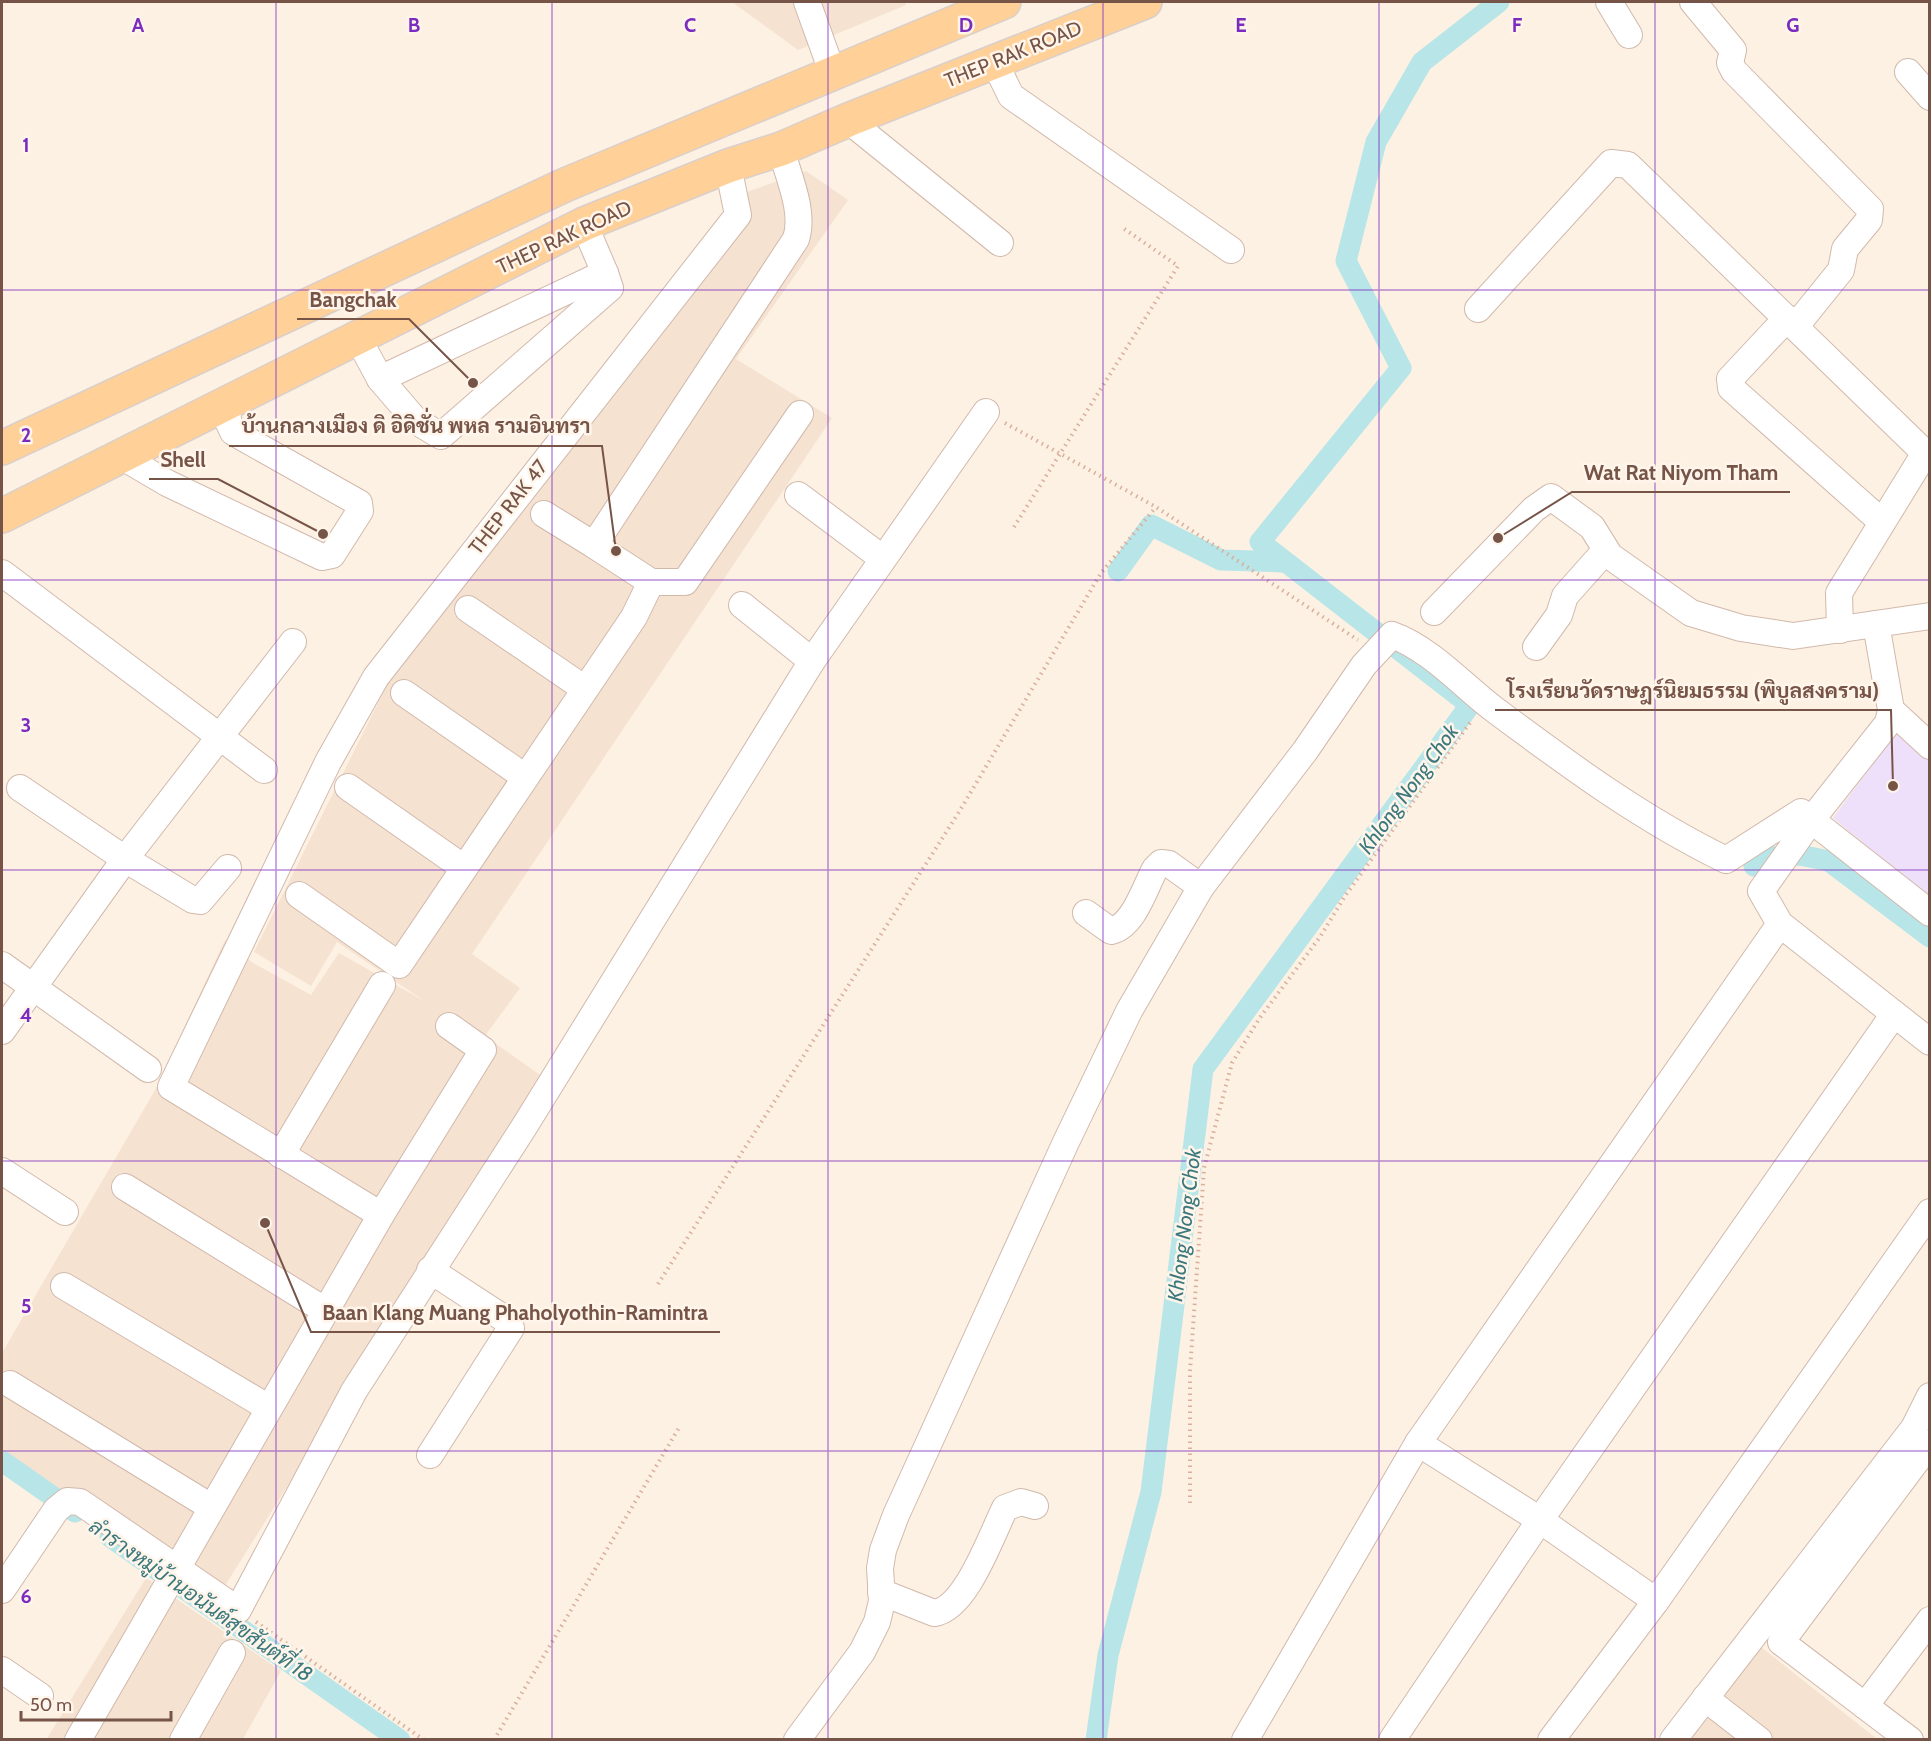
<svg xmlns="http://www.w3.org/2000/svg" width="1931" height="1741" font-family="Cabin,Sarabun,sans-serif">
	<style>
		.residential { fill: #f5e2d1 }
		.education { fill: #eee0fa }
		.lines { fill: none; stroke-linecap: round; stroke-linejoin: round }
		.canal { stroke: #b7e5e8; stroke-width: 21 }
		.minor-casing { stroke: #d1b9ac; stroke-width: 28 }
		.major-casing { stroke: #d9cfcc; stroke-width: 36 }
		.path { stroke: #d9af9c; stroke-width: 4; stroke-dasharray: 1.5 4.5; stroke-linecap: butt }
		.minor { stroke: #fff; stroke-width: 26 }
		.major { stroke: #ffd098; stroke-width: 33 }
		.grid { fill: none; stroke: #7b2cbf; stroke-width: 1.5; stroke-opacity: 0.55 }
		.labels { text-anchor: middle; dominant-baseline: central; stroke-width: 5; stroke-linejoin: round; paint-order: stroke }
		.street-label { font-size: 20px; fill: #775448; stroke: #fff5ea }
		.water-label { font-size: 21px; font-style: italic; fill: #3a787d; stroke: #fff5ea }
		.grid-label { font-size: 20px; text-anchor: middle; font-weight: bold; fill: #7b2cbf; stroke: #fff5ea; stroke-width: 5; stroke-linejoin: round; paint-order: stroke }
		.leader { fill: none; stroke: #775448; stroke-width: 2 }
		.callout-dot { fill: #775448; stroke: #fff5ea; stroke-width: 2 }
		.callout-label { font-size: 21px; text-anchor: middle; font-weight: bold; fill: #775448; stroke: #fff5ea; stroke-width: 5; stroke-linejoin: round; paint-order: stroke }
	</style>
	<rect width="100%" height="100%" fill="#fdf1e3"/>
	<g class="residential">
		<polygon points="732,2 905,2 906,5 798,50"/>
		<polygon points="806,171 848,200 736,359 832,418 472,954 520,988 485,1036 543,1077 223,1589 57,1494 48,1499 2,1465 2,1353 154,1092 225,940 253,963 311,995 339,953 426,1002 337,942 311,986 254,952 387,685 746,219 744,193"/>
		<polygon points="146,1578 281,1671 243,1739 46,1740"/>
		<polygon points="1761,1647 1877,1739 1687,1740"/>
	</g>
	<polygon class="education" points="1901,726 1929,754 1929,897 1833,818"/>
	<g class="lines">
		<g class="canal">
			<polyline points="1118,571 1151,525 1221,560 1285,562"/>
			<polyline points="1754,866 1772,857 1800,855 1829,861 1930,937"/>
			<polyline points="2,1461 75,1512"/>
			<polyline points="110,1537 400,1740"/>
			<polyline points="1096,1740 1108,1655 1151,1492 1203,1069 1470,705 1260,542 1401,368 1346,261 1376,142 1422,62 1499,2"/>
		</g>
		<defs>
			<g id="minor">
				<polyline points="807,2 833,74"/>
				<polyline points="1609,2 1629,35"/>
				<polyline points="1693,2 1733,50 1730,63 1734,71 1870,209 1869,220 1845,249 1841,270 1795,327"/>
				<polyline points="994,61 1011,96 1231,250"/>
				<polyline points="1908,72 1930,97"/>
				<polyline points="848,120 1000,243"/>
				<polyline points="1478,309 1611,163 1628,165 1925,453 1839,593 1840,630"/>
				<polyline points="1787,318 1730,379 1731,388 1882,522"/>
				<polyline points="358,338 380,379 605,273 584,224"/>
				<polyline points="380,379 416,421 441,436 610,288 605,273"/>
				<polyline points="121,456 167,483 322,557 332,555 360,511 359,503 233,432 228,421 227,403"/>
				<polyline points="798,495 882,558"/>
				<polyline points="544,514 594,545"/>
				<polyline points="2,573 264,770"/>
				<polyline points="651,582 685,582 800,414"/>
				<polyline points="742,605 812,661"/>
				<polyline points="468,609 585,689"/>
				<polyline points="1434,612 1534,509 1551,497 1592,527 1610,556 1691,613 1741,628 1793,636 1930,616"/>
				<polyline points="1876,624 1891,710 1888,723 1812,819 1761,891 1780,924 1930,1042"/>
				<polyline points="1536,647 1559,615 1565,596 1605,551"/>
				<polyline points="404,693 525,777"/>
				<polyline points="1891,710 1930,746"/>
				<polyline points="348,787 464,868"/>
				<polyline points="20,788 125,859 193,900 200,901 228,868"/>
				<path d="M299 895 399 965 634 617 651 582 594 545 796 239C805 211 788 176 781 149"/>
				<path d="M1086 913 1111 931C1134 926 1145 887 1155 869L1161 863 1169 864 1201 887"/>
				<polyline points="2,965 148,1069"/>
				<polyline points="2,1031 125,859 293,642"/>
				<polyline points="281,1155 382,985"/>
				<polyline points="2,1171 65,1212"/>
				<polyline points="125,1187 326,1311"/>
				<polyline points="381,1215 483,1050 449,1026"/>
				<polyline points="430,1270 508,1321 511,1328 430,1455"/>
				<polyline points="64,1286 269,1408"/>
				<polyline points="10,1384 211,1507"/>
				<polyline points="1418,1443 1540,1520 1656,1601"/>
				<polyline points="2,1590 56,1510 67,1501 80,1502 238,1610 354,1391 524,1127 812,661 986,412"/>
				<path d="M881 1592 934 1613C966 1609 991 1536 1005 1508L1021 1502 1035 1506"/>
				<polyline points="2,1670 40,1696"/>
				<polyline points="1705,1698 1759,1740"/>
				<polyline points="1865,1706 1930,1620"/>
				<polyline points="78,1740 381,1215 171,1087 328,762 376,677 738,215 728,166"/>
				<polyline points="183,1740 232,1653"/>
				<path d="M797 1740 862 1652 877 1622 882 1601 880 1568 883 1550 896 1515 1066 1142 1129 1011 1201 887 1305 751 1364 665 1392 635C1431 649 1463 686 1495 710 1570 766 1642 819 1726 860L1801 812 1930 913"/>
				<polyline points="1245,1740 1418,1443 1780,924"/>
				<polyline points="1392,1740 1540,1520 1894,1014"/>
				<polyline points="1551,1740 1656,1601 1930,1212"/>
				<polyline points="1673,1740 1914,1428 1930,1396"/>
				<polyline points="1910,1740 1781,1642 1930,1443"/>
			</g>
			<g id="major">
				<polyline points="2,448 565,185 1004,2"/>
				<polyline points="2,516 584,224 728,166 781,149 848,120 1145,2"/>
			</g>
		</defs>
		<use href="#minor" class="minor-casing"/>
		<use href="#major" class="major-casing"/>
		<g class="path">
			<polyline points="1005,423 1156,507 1358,640"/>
			<polyline points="1014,527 1178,266 1123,228"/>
			<polyline points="658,1284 959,812 1101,573 1156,507"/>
			<polyline points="1190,1503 1190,1371 1204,1168 1232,1063 1259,1019 1320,937 1345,896 1472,720"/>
			<polyline points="256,1622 424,1740"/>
			<polyline points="494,1740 680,1426"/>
		</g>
		<use href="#minor" class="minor"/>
		<use href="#major" class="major"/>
	</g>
	<path class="grid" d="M276 2V1740M552 2V1740M828 2V1740M1103 2V1740M1379 2V1740M1655 2V1740M2 290H1930M2 580H1930M2 870H1930M2 1161H1930M2 1451H1930"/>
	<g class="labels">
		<g class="street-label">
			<text transform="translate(1013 54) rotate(-22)">THEP RAK ROAD</text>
			<text transform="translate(564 237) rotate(-25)">THEP RAK ROAD</text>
			<text transform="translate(508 507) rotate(-52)">THEP RAK 47</text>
		</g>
		<g class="water-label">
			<text transform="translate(1408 789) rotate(-54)">Khlong Nong Chok</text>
			<text transform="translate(1184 1225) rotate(-83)">Khlong Nong Chok</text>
			<text transform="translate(201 1600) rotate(35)">ลำรางหมู่บ้านอนันต์สุขสันต์ที่ 18</text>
		</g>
	</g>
	<g class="grid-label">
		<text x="138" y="32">A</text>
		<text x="414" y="32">B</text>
		<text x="690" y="32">C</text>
		<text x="966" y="32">D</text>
		<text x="1241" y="32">E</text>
		<text x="1517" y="32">F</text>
		<text x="1793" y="32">G</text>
		<text x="26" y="152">1</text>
		<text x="26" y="442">2</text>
		<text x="26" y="732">3</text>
		<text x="26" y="1022">4</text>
		<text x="26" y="1313">5</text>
		<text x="26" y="1603">6</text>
	</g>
	<path class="leader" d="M473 383L409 319H297M616 551L602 446H229M323 534L218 479H149M1498 538L1572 492H1790M1893 786L1891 710H1495M265 1223L311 1332H720"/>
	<g class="callout-dot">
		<circle cx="473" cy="383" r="6"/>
		<circle cx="616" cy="551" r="6"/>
		<circle cx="323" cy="534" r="6"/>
		<circle cx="1498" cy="538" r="6"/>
		<circle cx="1893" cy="786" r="6"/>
		<circle cx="265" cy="1223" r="6"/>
	</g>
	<g class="callout-label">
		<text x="353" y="307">Bangchak</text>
		<text x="416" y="433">บ้านกลางเมือง ดิ อิดิชั่น พหล รามอินทรา</text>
		<text x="183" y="467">Shell</text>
		<text x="1681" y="480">Wat Rat Niyom Tham</text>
		<text x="1693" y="698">โรงเรียนวัดราษฎร์นิยมธรรม (พิบูลสงคราม)</text>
		<text x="515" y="1320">Baan Klang Muang Phaholyothin-Ramintra</text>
	</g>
	<rect width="1931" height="1741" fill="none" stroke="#775448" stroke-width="6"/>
	<path d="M21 1711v9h150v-9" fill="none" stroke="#775448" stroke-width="3"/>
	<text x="30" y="1711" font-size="18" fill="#775448" stroke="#fff5ea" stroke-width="4.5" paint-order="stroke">50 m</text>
</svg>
